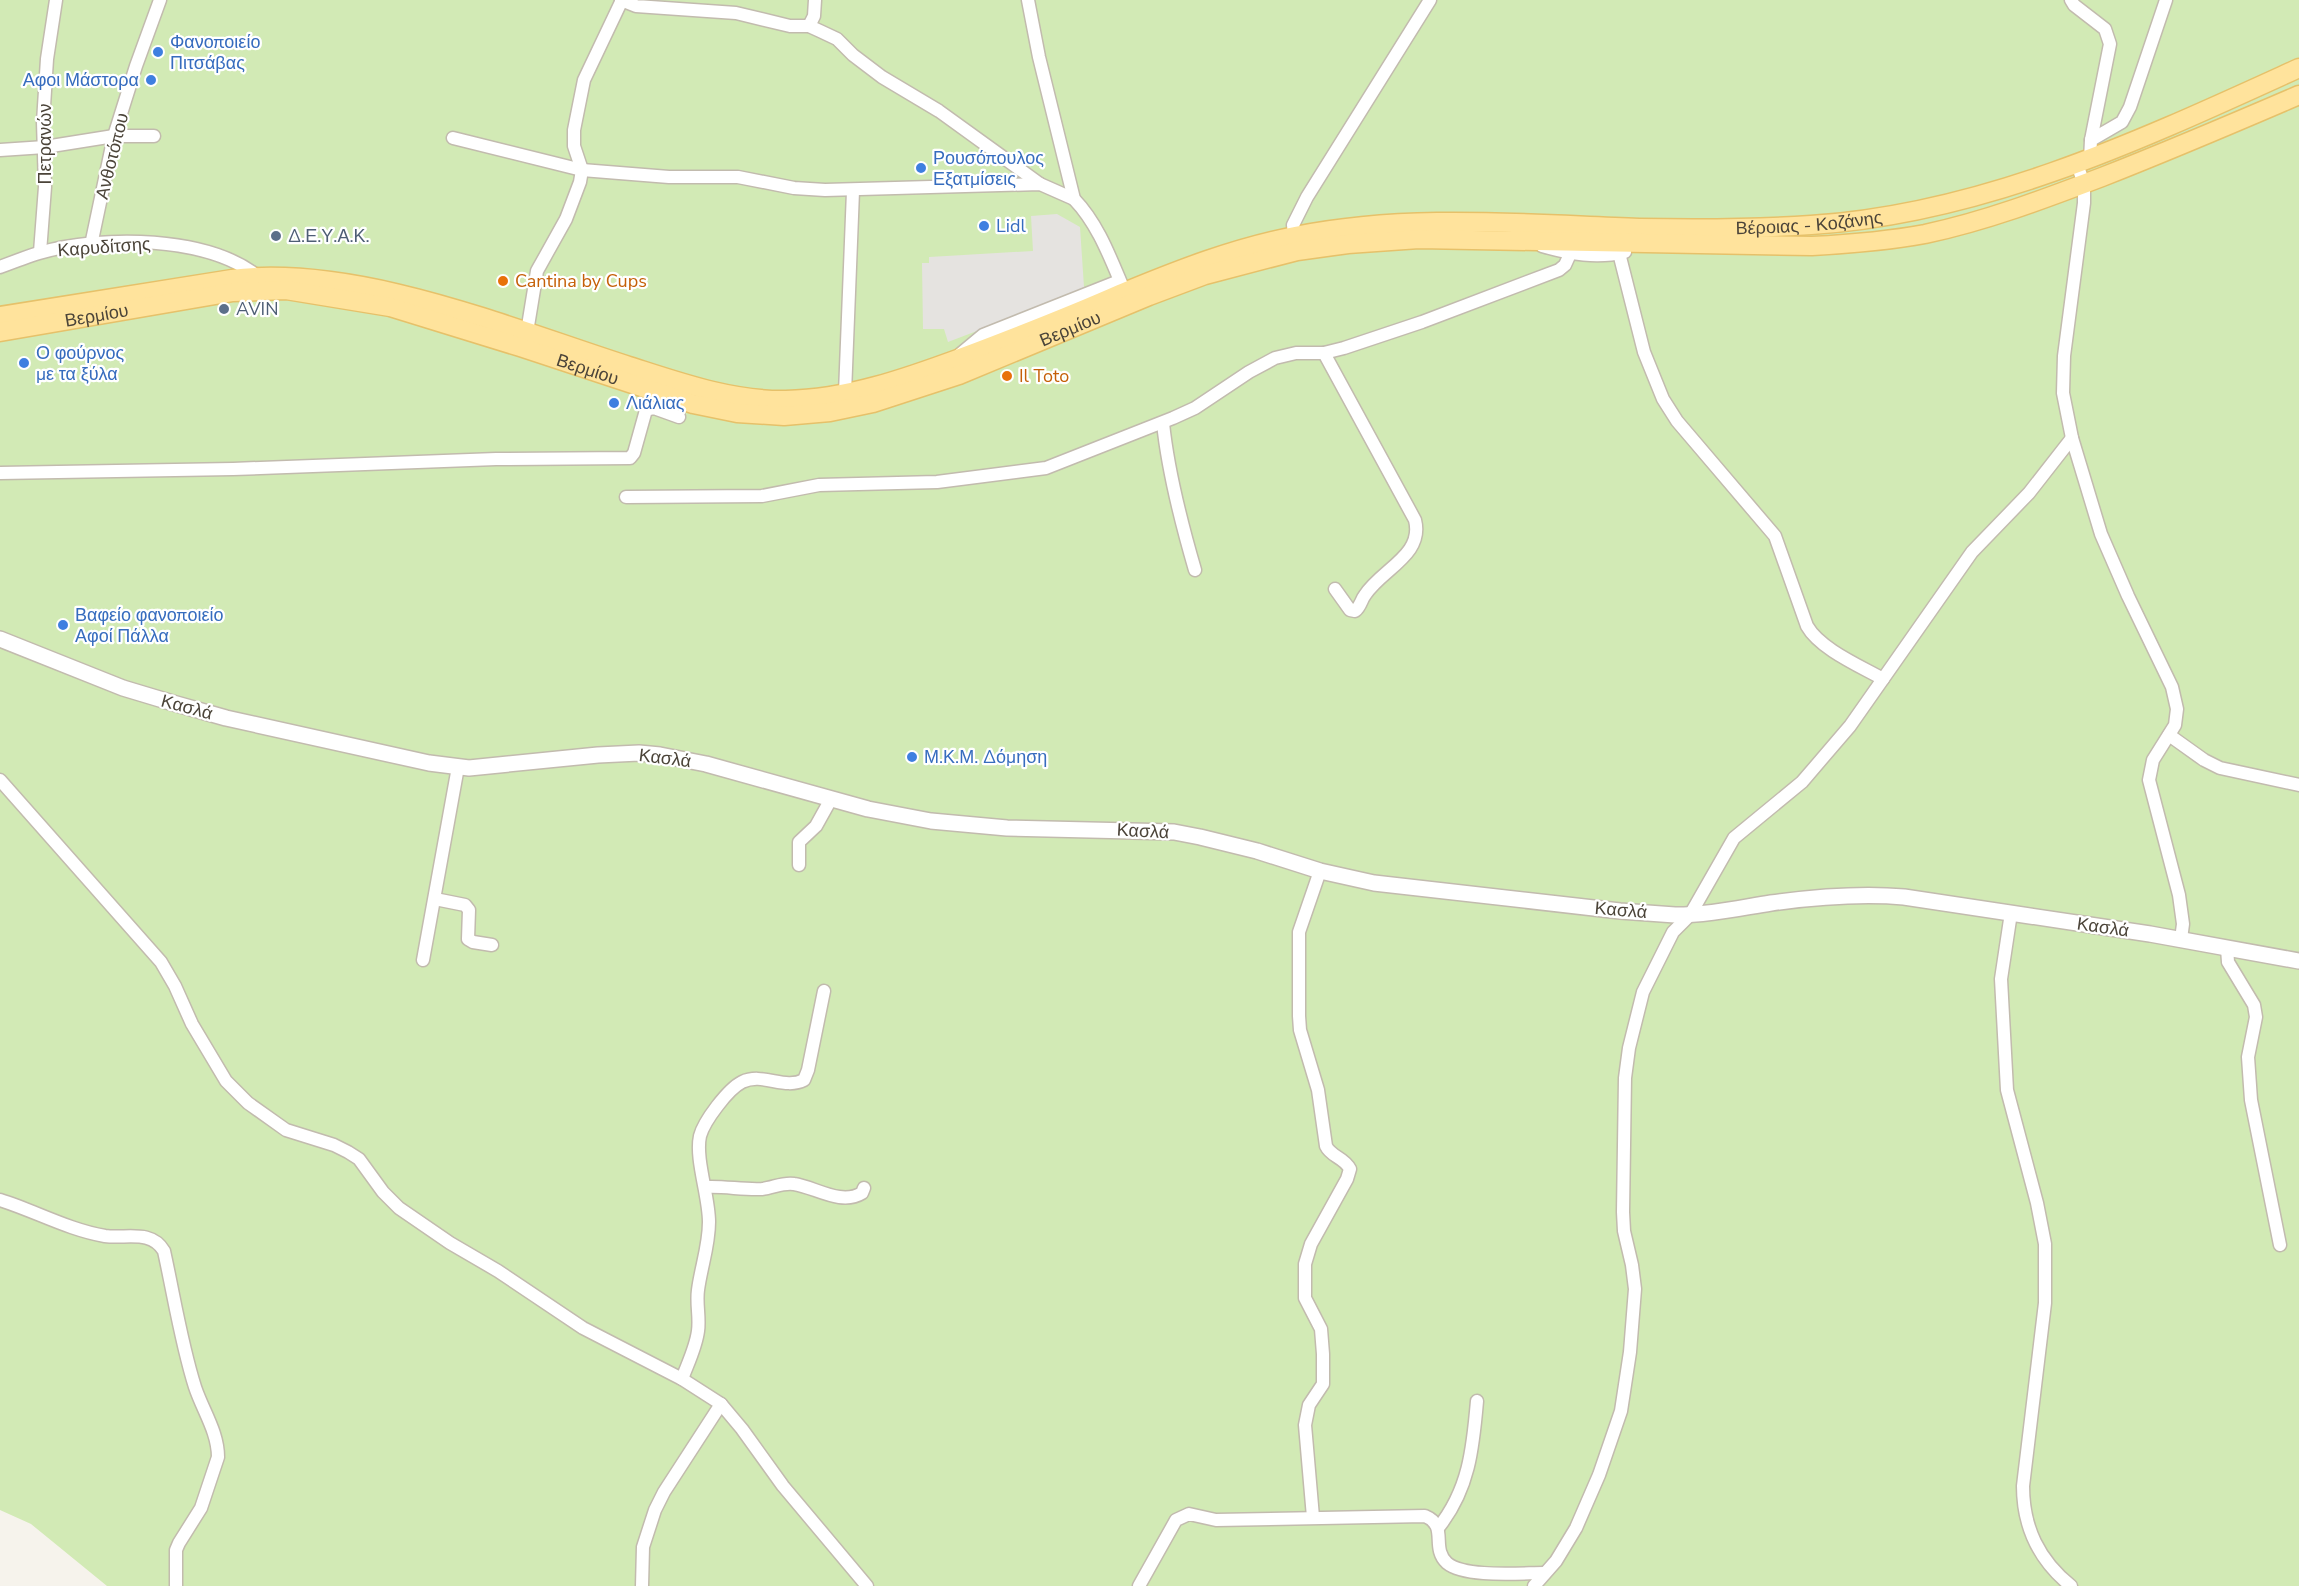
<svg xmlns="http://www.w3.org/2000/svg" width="2299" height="1586" font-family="'Nunito Sans',sans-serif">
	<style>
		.green { fill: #d2eab5 }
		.parking { fill: #e5e3e0 }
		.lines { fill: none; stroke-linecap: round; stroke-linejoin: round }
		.minor-casing { stroke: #c2bbae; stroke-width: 15 }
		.tertiary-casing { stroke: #c2bbae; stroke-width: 18 }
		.primary-casing { stroke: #e6c16a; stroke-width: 21 }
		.minor { stroke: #fff; stroke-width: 12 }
		.tertiary { stroke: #fff; stroke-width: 15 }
		.primary { stroke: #ffe39c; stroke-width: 18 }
		.shop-dot { fill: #3f7fe0; stroke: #fff; stroke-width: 2 }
		.service-dot { fill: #5c6f8a; stroke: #fff; stroke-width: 2 }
		.food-dot { fill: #e8710a; stroke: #fff; stroke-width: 2 }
		.labels { text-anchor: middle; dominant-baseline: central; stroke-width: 4.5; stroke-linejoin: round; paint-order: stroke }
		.shop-label { font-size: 18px; fill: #366cbe; stroke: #fff; text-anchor: start }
		.street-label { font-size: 18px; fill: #4b4439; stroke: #fff }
		.service-label { font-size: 18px; fill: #4e5e75; stroke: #fff; text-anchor: start }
		.food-label { font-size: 18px; fill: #c56008; stroke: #fff; text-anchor: start }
	</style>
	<rect width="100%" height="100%" fill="#f6f3ec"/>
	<polygon class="green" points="0,0 2299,0 2299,1586 107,1586 31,1524 0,1510"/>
	<polygon class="parking" points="1057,214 1080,227 1084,287 1063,298 948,342 944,329 923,329 922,263 929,263 929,257 1033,251 1031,216"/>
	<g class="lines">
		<defs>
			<g id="minor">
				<polyline points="621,0 636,6 736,13 790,26 809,26 820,31 837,39 853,55 882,77 939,111 1040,184"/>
				<path d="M1028 0 1039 57 1074 199C1100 226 1112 263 1127 297"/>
				<polyline points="2071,0 2074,5 2105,29 2110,44 2091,140"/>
				<polyline points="809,26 814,16 815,0"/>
				<polyline points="453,138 582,170 669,177 738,177 794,188 825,190 1040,184 1074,199"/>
				<polyline points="0,150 45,147 114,136 154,136"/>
				<polyline points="2090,159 2091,140 2122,122 2130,107 2166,0"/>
				<polyline points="2077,164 2084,184 2084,203 2064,356 2063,393 2072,438 2101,534 2128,596 2172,687 2177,709 2175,725 2153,760 2149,780 2179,895 2183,924 2181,939"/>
				<polyline points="1294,236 1293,225 1307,197 1430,0"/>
				<polyline points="91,245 114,136 136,66 160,0"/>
				<path d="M1542 246C1570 254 1597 259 1625 252"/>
				<polyline points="40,252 45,187 43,122 47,59 56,0"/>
				<path d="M1619 253 1644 352 1663 399 1677 421 1775 536 1807 626C1820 649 1860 666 1883 679"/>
				<path d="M0 267C13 262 26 257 39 253 101 235 210 235 261 279"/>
				<polyline points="527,332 537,271 566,219 580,182 582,170 574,146 574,130 584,80 622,0"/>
				<path d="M1324 353 1415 520C1424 555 1382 569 1365 595 1361 600 1361 606 1355 611L1350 610 1335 589"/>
				<polyline points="959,355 983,335 1119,281"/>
				<polyline points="845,393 853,191"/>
				<path d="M1163 423C1168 472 1181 522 1195 570"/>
				<polyline points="0,473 233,469 496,459 630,458 634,453 646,410 654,408 679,417"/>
				<polyline points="626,497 762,496 819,485 937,482 1046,468 1173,418 1195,408 1249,372 1275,358 1296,353 1324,353 1344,348 1422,322 1559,270 1565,265 1570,254"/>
				<polyline points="2169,735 2204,760 2220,768 2299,785"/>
				<polyline points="0,780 161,962 175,986 192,1024 226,1081 248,1103 286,1130 334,1145 348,1152 359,1159 383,1192 399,1208 450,1243 498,1271 583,1328 682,1379 721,1404 742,1429 783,1486 867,1586"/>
				<polyline points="799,865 799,842 816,826 831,799"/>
				<polyline points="435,899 465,905 469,910 468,939 473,942 492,945"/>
				<path d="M2011 913 2001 979 2007 1090 2037 1203 2045 1244V1303L2023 1486C2023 1528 2039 1560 2071 1586"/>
				<polyline points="2227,948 2228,962 2254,1005 2256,1017 2248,1057 2251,1100 2280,1245"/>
				<polyline points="423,960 458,767"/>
				<path d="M706 1187C725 1186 743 1190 762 1189 773 1188 783 1182 794 1184 815 1187 841 1206 862 1193L864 1188"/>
				<path d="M0 1200C35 1211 69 1230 105 1236 126 1239 151 1229 164 1251 174 1296 181 1343 195 1387 203 1411 218 1432 218 1457L201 1508 179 1543 176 1550V1586"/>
				<path d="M682 1379C688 1363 696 1347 698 1331 700 1317 696 1304 698 1290 701 1267 709 1246 709 1222 709 1196 695 1159 700 1136 704 1121 728 1089 742 1082 763 1072 784 1090 804 1080L808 1070 824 991"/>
				<path d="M1313 1517 1305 1425 1309 1405 1323 1384V1354L1321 1329 1305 1298V1264L1311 1244 1347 1179 1350 1169C1344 1157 1331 1157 1326 1146L1318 1090 1300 1030 1299 1016V932L1320 871"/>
				<path d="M1438 1528C1469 1490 1473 1448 1477 1401"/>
				<polyline points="642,1586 643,1547 655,1510 664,1492 721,1404"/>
				<path d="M1139 1586 1176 1520 1189 1514 1216 1520 1425 1516C1449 1526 1430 1547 1447 1563 1465 1578 1521 1573 1544 1573"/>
				<polyline points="1534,1586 1556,1561 1576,1528 1599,1475 1621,1411 1630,1352 1635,1289 1632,1265 1624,1231 1623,1212 1625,1078 1629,1048 1643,992 1673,932 1690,915 1734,838 1802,782 1850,726 1972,552 2029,493 2072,438"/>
			</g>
			<path id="tertiary" d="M0 639 123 688 173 703 226 718 429 763 469 768 598 755 639 753 660 755 706 764 868 809 931 821 1007 828 1174 832 1200 837 1257 851 1320 871 1374 883 1620 911 1675 915C1708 915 1739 908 1771 903 1815 897 1859 893 1904 897L2150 934 2299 961"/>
			<g id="primary">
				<path id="s1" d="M0 316 232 279C358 264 510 328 629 366 679 382 732 401 786 400 847 399 906 378 963 357 1016 337 1070 316 1122 293 1180 269 1234 248 1295 236 1409 213 1524 224 1639 228 1696 229 1754 229 1811 225 1984 214 2143 139 2299 68"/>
				<path id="s2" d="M0 332 233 292 286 290 390 307 520 347 693 404 737 413 784 416 830 412 873 403 959 375 1149 296 1205 275 1297 251 1348 244 1419 239 1812 246C1850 244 1887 241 1925 234 1986 221 2044 199 2102 177 2168 151 2234 123 2299 95"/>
			</g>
		</defs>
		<use href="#minor" class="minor-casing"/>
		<use href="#tertiary" class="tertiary-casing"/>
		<use href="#primary" class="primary-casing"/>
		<use href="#minor" class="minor"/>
		<use href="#tertiary" class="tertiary"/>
		<use href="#primary" class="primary"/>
	</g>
	<g class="shop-dot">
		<circle cx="158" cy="52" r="6"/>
		<circle cx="151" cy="80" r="6"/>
		<circle cx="921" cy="168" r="6"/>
		<circle cx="984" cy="226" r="6"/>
		<circle cx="24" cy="363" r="6"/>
		<circle cx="614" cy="403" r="6"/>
		<circle cx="63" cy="625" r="6"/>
		<circle cx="912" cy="757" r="6"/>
	</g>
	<g class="service-dot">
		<circle cx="276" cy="236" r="6"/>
		<circle cx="224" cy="309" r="6"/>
	</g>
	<g class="food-dot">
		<circle cx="503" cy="281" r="6"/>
		<circle cx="1007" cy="376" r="6"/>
	</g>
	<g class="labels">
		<g class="shop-label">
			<text x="170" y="42">Φανοποιείο<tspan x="170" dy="21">Πιτσάβας</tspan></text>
			<text x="139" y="80" text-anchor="end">Αφοι Μάστορα</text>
			<text x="933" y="158">Ρουσόπουλος<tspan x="933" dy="21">Εξατμίσεις</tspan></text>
			<text x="996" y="226">Lidl</text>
			<text x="36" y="353">Ο φούρνος<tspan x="36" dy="21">με τα ξύλα</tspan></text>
			<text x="626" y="403">Λιάλιας</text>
			<text x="75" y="615">Βαφείο φανοποιείο<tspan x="75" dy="21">Αφοί Πάλλα</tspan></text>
			<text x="924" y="757">Μ.Κ.Μ. Δόμηση</text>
		</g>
		<g class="street-label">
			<text transform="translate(45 144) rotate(-90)">Πετρανών</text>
			<text transform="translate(112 156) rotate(-76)">Ανθοτόπου</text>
			<text stroke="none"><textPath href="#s1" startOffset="1858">Βέροιας - Κοζάνης</textPath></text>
			<text transform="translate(104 247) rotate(-4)">Καρυδίτσης</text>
			<text stroke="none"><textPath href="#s2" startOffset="98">Βερμίου</textPath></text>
			<text stroke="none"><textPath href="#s2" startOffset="1106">Βερμίου</textPath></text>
			<text stroke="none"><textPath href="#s2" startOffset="602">Βερμίου</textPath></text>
			<text transform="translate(187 707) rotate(15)">Κασλά</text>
			<text transform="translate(665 758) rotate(7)">Κασλά</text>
			<text transform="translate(1143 831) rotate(3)">Κασλά</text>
			<text transform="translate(1621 910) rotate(5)">Κασλά</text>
			<text transform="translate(2103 927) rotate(8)">Κασλά</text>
		</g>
		<g class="service-label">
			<text x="288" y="236">Δ.Ε.Υ.Α.Κ.</text>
			<text x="236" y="309">AVIN</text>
		</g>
		<g class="food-label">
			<text x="515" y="281">Cantina by Cups</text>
			<text x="1019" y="376">Il Toto</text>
		</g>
	</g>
</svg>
